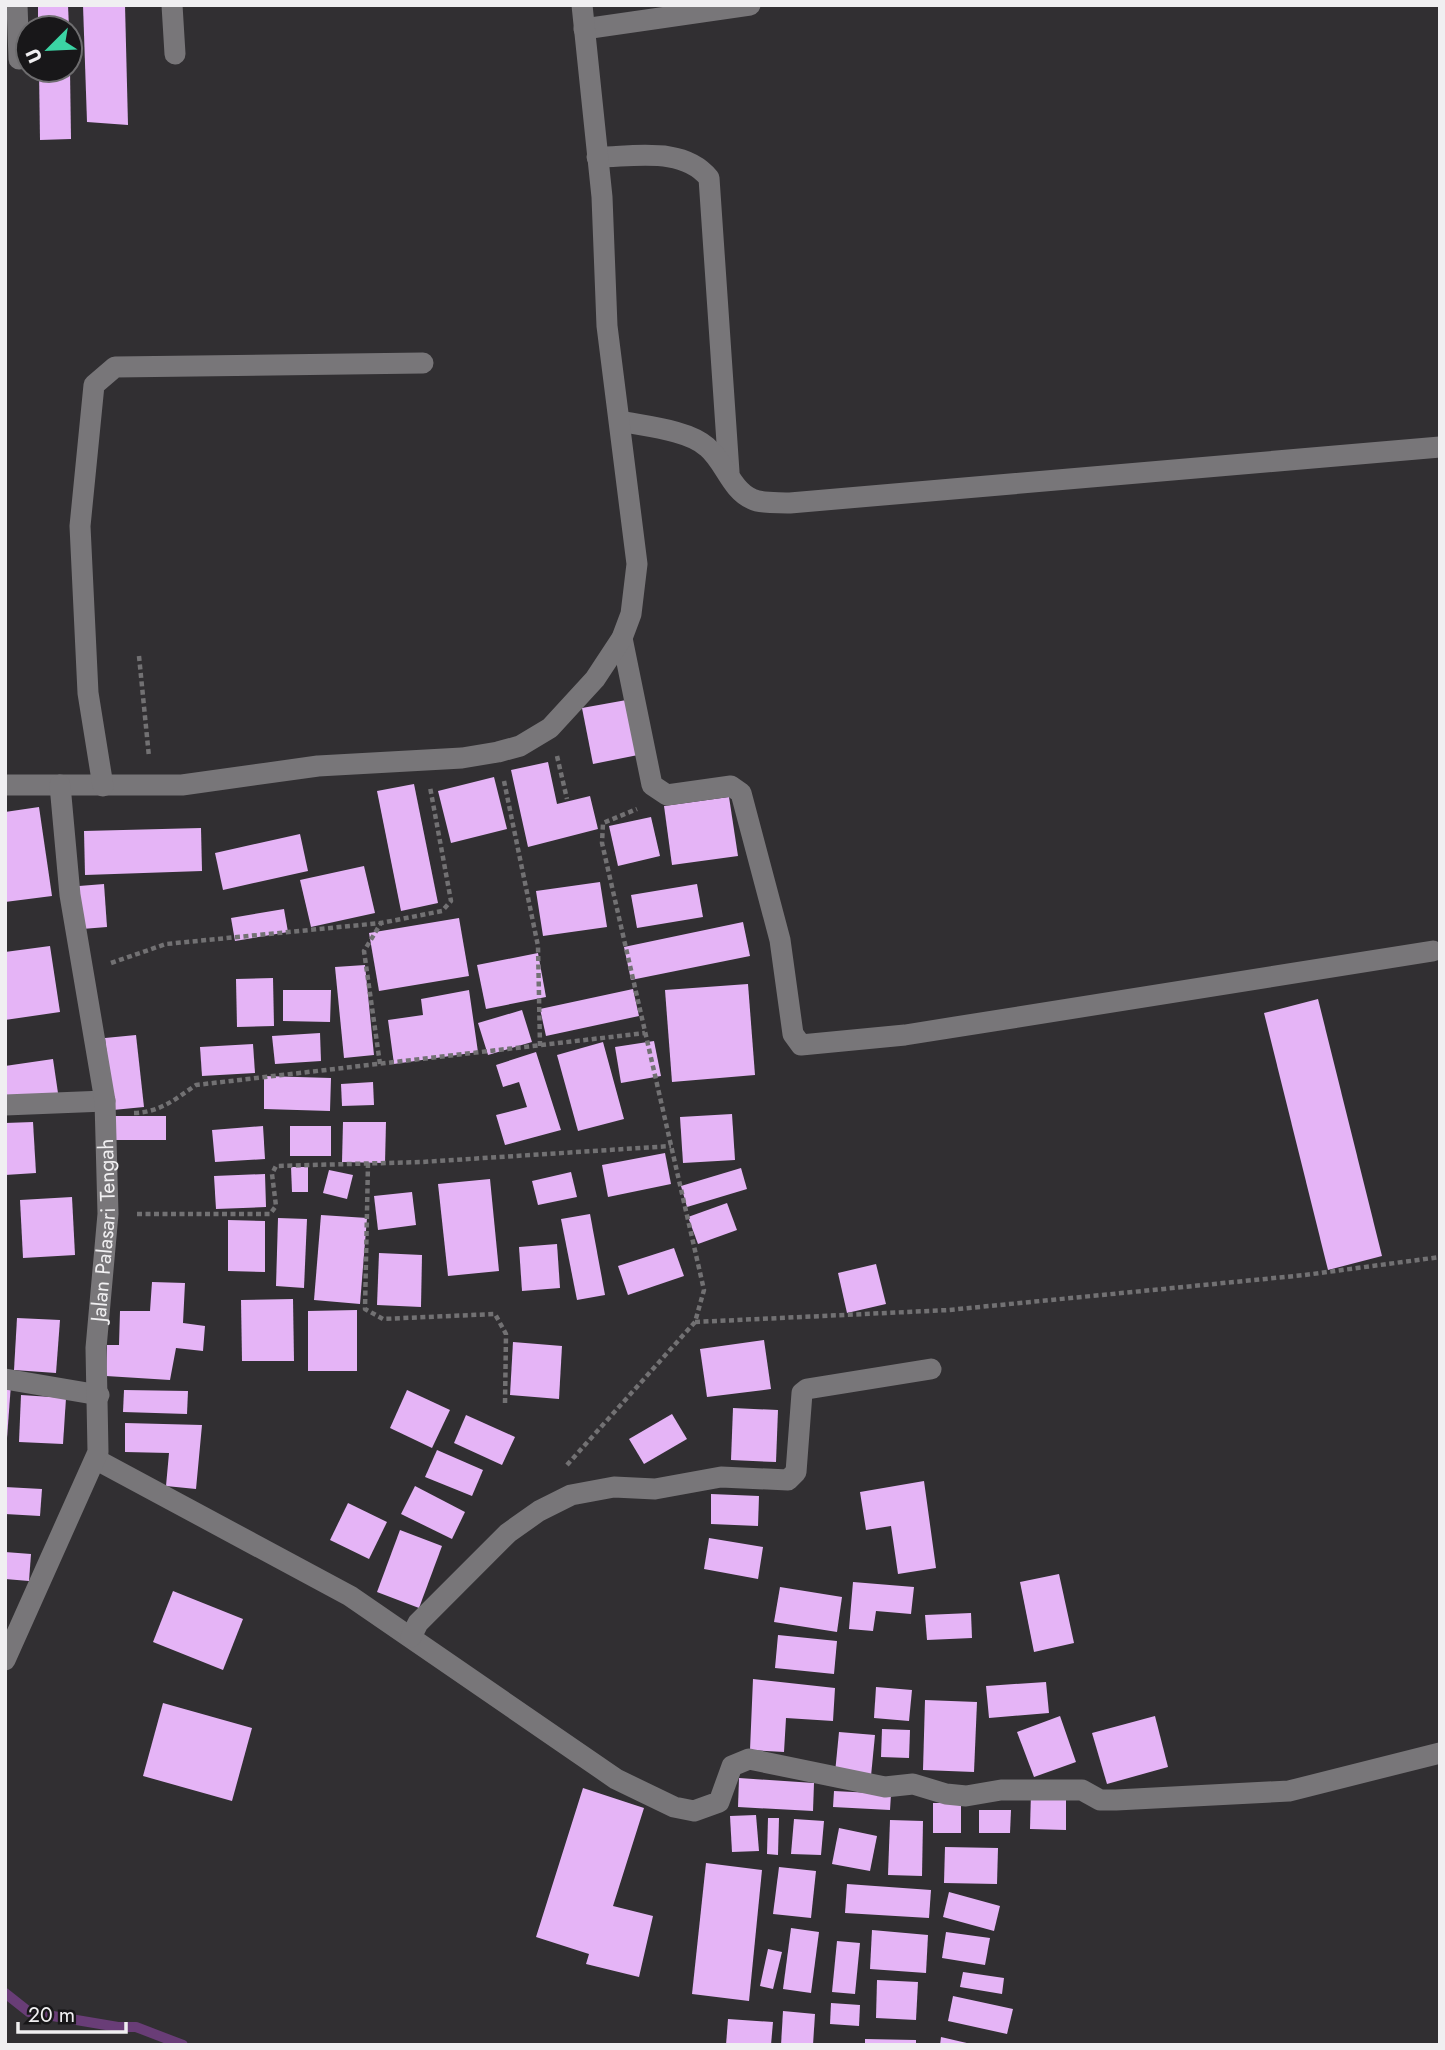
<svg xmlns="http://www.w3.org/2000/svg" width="1445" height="2050" font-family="Jost,sans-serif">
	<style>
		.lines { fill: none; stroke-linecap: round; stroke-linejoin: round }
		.stream { stroke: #693d77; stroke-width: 10 }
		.building { fill: #e5b4f6 }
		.path { stroke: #727173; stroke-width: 4.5; stroke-dasharray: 5 3.5; stroke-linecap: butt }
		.minor { stroke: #787679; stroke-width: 21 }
		.labels { text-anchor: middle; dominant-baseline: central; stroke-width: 7; stroke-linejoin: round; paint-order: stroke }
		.street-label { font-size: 21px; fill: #f0eff1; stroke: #181719 }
	</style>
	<rect width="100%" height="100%" fill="#312f32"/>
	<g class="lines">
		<polyline class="stream" points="5,1993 29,2012 118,2027 136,2027 183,2045"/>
	</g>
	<g class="building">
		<polygon points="38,5 68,5 69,28 38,28"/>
		<polygon points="83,5 125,5 128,125 87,122"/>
		<polygon points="39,70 70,70 71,139 40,140"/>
		<polygon points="632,699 643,754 593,764 582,708"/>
		<polygon points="548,762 557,804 590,796 598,829 528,847 511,770"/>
		<polygon points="494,777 507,829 451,843 438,791"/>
		<polygon points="414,784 438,903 401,911 377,791"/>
		<polygon points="729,797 738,856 672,865 664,806"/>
		<polygon points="39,807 52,896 5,902 5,812"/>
		<polygon points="651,817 660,856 618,866 609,826"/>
		<polygon points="201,828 202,871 85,875 84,831"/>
		<polygon points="300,834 308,871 223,890 215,853"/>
		<polygon points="364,866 375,913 311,927 300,880"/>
		<polygon points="600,882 607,927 543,936 536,891"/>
		<polygon points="104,884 107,927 82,929 79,886"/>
		<polygon points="697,884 703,917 637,928 631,895"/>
		<polygon points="284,909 288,932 235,941 231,918"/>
		<polygon points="459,918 469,976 379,991 369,933"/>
		<polygon points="743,922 750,956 631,980 624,947"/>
		<polygon points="50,946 60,1012 5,1020 5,952"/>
		<polygon points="538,953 546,997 486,1009 477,965"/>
		<polygon points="365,965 374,1055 344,1058 335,967"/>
		<polygon points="273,978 274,1026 237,1027 236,979"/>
		<polygon points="748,984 755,1075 672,1082 665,990"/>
		<polygon points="633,989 639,1016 546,1036 540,1009"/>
		<polygon points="283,990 331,990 330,1022 283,1021"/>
		<polygon points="469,990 478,1052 394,1064 388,1020 423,1015 421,999"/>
		<polygon points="1318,999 1382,1256 1328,1270 1264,1013"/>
		<polygon points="522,1010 532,1042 488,1055 478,1023"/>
		<polygon points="320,1033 321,1061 275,1064 272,1036"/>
		<polygon points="136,1035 144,1107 113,1110 105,1038"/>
		<polygon points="654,1041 661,1076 621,1083 615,1047"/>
		<polygon points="603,1042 624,1119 578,1131 557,1055"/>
		<polygon points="253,1044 255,1073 202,1076 200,1047"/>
		<polygon points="536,1052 561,1130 505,1145 496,1115 527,1107 519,1082 503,1087 496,1065"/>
		<polygon points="53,1059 59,1100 5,1107 5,1066"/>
		<polygon points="264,1076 331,1078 330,1111 264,1109"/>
		<polygon points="373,1082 374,1105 342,1106 341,1084"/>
		<polygon points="732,1114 735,1160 683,1163 680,1117"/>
		<rect x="112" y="1116" width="54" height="24"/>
		<polygon points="33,1122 36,1173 5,1175 5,1123"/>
		<polygon points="343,1122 386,1122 385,1163 342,1162"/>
		<polygon points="263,1126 265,1159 215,1162 212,1130"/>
		<rect x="290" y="1126" width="41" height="30"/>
		<polygon points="665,1153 671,1184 608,1197 602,1165"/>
		<polygon points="291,1167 308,1167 308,1192 292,1192"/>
		<polygon points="741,1168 747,1189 687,1207 681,1186"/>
		<polygon points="329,1170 353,1175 347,1199 323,1193"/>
		<polygon points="571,1172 577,1197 538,1205 532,1181"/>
		<polygon points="265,1174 266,1207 216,1209 214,1176"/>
		<polygon points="490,1179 499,1271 448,1276 438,1184"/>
		<polygon points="412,1192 416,1225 378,1230 374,1196"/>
		<polygon points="72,1197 75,1255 23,1258 20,1200"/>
		<polygon points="727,1203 737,1230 698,1244 688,1217"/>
		<polygon points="590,1214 605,1295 577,1300 561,1219"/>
		<polygon points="321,1215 367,1218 360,1304 314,1300"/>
		<polygon points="278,1218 307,1219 304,1288 276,1286"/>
		<polygon points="228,1220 265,1221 265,1272 228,1271"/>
		<polygon points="557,1244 560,1288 522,1291 519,1247"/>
		<polygon points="674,1248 684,1276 628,1295 618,1266"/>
		<polygon points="379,1253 422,1255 421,1307 377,1305"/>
		<polygon points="876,1264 886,1304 847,1313 838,1273"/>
		<polygon points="152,1282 185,1283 183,1323 205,1326 203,1351 176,1348 170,1380 106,1376 107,1345 119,1345 120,1311 150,1311"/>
		<polygon points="293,1299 294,1361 242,1361 241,1300"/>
		<polygon points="357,1310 357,1371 308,1371 308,1311"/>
		<polygon points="17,1318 60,1320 56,1373 14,1370"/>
		<polygon points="764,1340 771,1389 707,1397 700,1349"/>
		<polygon points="513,1342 562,1346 559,1399 510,1395"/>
		<polygon points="5,1384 11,1384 7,1438 5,1438"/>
		<polygon points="124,1390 188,1391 187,1414 123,1412"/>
		<polygon points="407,1390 450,1410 432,1448 390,1428"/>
		<polygon points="21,1395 66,1398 63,1444 19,1442"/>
		<polygon points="733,1408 778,1410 776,1462 731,1460"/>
		<polygon points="672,1414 687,1439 644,1464 629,1439"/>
		<polygon points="466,1415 515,1437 502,1465 454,1443"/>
		<polygon points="125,1423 202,1425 196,1489 166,1486 169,1453 125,1452"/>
		<polygon points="437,1450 483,1470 472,1496 425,1477"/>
		<polygon points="924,1481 936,1568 898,1574 891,1526 866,1530 860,1492"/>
		<polygon points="415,1486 465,1512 452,1539 401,1514"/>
		<polygon points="5,1487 42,1489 40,1516 5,1514"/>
		<polygon points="711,1494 759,1496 758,1526 711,1524"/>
		<polygon points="348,1503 387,1522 369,1559 330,1540"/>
		<polygon points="400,1530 442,1546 419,1608 377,1592"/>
		<polygon points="709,1538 763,1547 758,1579 704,1569"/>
		<polygon points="5,1552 31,1554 29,1581 5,1579"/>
		<polygon points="1059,1574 1074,1643 1034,1652 1020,1582"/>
		<polygon points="853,1582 914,1587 911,1614 876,1611 873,1631 849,1629"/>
		<polygon points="780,1587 842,1597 837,1632 774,1622"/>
		<polygon points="173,1591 243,1619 223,1670 153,1642"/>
		<polygon points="971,1613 972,1638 927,1640 925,1615"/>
		<polygon points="778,1635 837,1641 834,1674 775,1668"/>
		<polygon points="753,1679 835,1688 833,1721 786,1718 784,1752 750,1750"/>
		<polygon points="1046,1682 1049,1713 989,1718 986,1686"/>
		<polygon points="876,1687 912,1690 909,1721 874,1718"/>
		<polygon points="925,1700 977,1702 974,1772 923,1770"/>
		<polygon points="163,1703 252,1728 232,1801 143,1776"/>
		<polygon points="1060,1716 1076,1762 1034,1777 1017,1732"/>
		<polygon points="1155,1716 1168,1767 1107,1784 1092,1733"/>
		<polygon points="882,1729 910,1730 909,1758 881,1757"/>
		<polygon points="839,1732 875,1735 871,1776 835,1773"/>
		<polygon points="739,1778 814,1783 813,1811 738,1807"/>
		<polygon points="583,1788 644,1808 613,1906 653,1916 639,1977 586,1964 589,1954 536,1937"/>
		<polygon points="834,1791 891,1794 890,1810 833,1807"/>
		<polygon points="1031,1792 1066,1793 1066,1830 1030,1829"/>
		<rect x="933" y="1803" width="28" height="30"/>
		<polygon points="979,1810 1011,1810 1010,1833 979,1833"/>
		<polygon points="756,1815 759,1851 732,1852 730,1816"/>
		<polygon points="768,1818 779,1818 778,1855 767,1854"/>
		<polygon points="794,1819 824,1821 821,1855 791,1854"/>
		<polygon points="890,1820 923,1821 922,1876 888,1875"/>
		<polygon points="839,1828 877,1836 870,1871 832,1864"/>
		<polygon points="945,1847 998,1848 997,1884 944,1883"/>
		<polygon points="706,1863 762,1870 749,2001 692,1994"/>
		<polygon points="779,1867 816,1871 811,1918 773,1914"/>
		<polygon points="847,1884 931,1890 929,1918 845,1913"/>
		<polygon points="949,1892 1000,1906 994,1931 943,1917"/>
		<polygon points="791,1928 819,1932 811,1993 783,1989"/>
		<polygon points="872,1930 928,1935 926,1973 870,1969"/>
		<polygon points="946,1932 990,1938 985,1965 942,1958"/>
		<polygon points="837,1941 860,1943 855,1994 832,1992"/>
		<polygon points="768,1949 782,1952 773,1989 760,1986"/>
		<polygon points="963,1972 1004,1978 1002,1994 960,1987"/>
		<polygon points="877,1980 918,1982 916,2020 876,2018"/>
		<polygon points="953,1996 1013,2009 1007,2034 948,2021"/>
		<polygon points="831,2003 860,2005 859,2026 830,2024"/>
		<polygon points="783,2011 815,2014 813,2045 781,2045"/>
		<polygon points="728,2019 773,2022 771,2045 726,2045"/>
		<polygon points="941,2037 971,2044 971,2045 940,2045"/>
		<polygon points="865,2039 916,2040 916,2045 865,2045"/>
	</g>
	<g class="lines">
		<g class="path">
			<polyline points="139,656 149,757"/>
			<polyline points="557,756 567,799"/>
			<polyline points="504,781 538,946 540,1046"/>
			<polyline points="111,963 166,944 381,923"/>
			<polyline points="380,1064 364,951 381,923 442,911 451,901 430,787"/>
			<path d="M134 1113C161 1112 175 1099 196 1085L645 1033"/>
			<polyline points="368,1163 365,1309 383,1319 495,1314 506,1334 505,1404"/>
			<polyline points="137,1214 270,1214 276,1206 272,1174 276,1166 422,1162 671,1146"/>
			<polyline points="695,1322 949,1310 1305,1275 1440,1257"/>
			<polyline points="567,1465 695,1322 704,1290 602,843 603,823 637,809"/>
		</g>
		<g class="minor">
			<polyline points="17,5 19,59"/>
			<polyline points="172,5 175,54"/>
			<polyline points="584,29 750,5"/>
			<path d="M597 157C634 157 683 146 709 178L729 472"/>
			<path d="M620 421C644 426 689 430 707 447 725 462 731 490 752 499 762 504 779 502 790 503L1440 447"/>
			<polyline points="622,638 652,785 667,795 731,786 741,793 780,940 793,1034 801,1045 905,1035 1433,951"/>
			<polyline points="5,785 182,785 318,766 462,758 498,752 520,746 550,728 595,679 622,638 631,614 637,564 607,326 602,197 582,5"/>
			<polyline points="103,786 88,693 80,526 94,385 115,367 423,363"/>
			<polyline points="5,1105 105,1101"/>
			<polyline points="5,1379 99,1395"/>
			<polyline points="97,1460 350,1596 616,1779 674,1807 694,1811 719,1802 732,1766 749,1759 885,1787 913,1784 946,1794 966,1796 1001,1790 1082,1790 1100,1800 1116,1800 1289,1791 1440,1753"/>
			<polyline points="411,1637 418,1623 508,1533 539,1511 571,1495 614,1487 655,1489 721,1477 788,1480 796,1472 802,1393 807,1389 931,1369"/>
			<path id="s1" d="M5 1660 98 1452 96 1348 108 1214 105 1101 70 895 60 785"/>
		</g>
	</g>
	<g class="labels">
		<g class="street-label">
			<text stroke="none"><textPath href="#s1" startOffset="450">Jalan Palasari Tengah</textPath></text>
		</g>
	</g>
	<rect width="1445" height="2050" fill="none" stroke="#f0eff1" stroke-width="14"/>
	<g transform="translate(49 49) rotate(246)"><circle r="33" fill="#181719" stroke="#6e6d6f" stroke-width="2"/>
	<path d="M0-5L12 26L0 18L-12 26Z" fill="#3bd4a4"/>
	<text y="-10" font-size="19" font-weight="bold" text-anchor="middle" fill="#f0eff1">U</text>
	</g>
	<path d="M18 2022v10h108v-10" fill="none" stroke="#f0eff1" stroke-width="3.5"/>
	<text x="28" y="2022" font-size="21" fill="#f0eff1" stroke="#181719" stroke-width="5" paint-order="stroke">20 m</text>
</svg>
